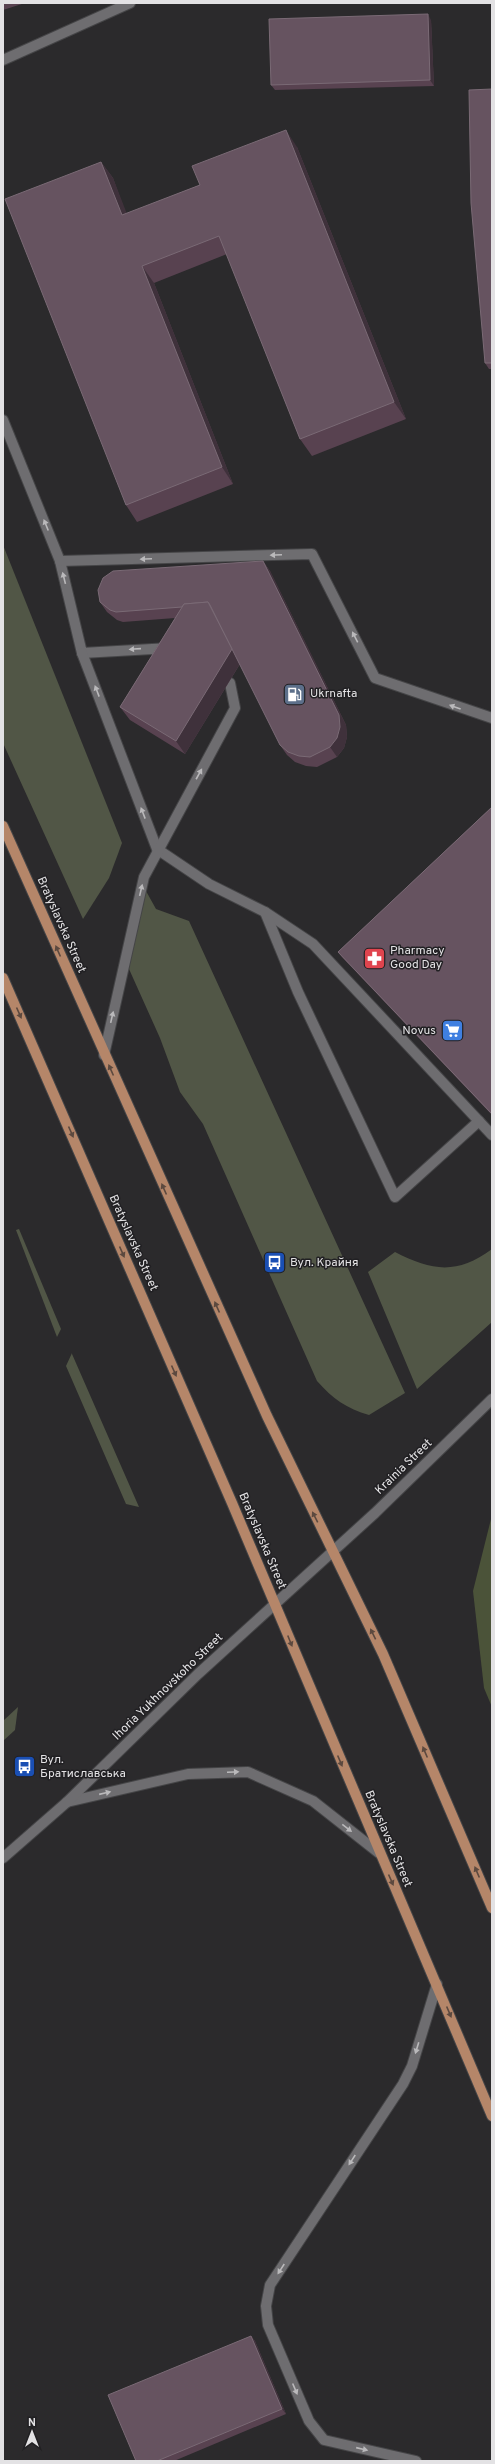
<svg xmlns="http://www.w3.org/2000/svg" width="495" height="2464" font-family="Overpass,sans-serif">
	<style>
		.green { fill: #515646 }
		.forest { fill: #4b5339 }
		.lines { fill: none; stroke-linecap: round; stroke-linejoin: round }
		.service-casing { stroke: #454547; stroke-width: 12 }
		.tertiary-casing { stroke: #454547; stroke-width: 12 }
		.primary-casing { stroke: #454547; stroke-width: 12 }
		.service { stroke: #6e6d70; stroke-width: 10 }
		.tertiary { stroke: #6e6d70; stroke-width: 10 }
		.primary { stroke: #b58669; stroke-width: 10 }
		.wall { fill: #584250 }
		.shaded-wall { fill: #3f313b }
		.building { fill: #665360; stroke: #7a6a75 }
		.oneway { fill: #bab9bb }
		.oneway2 { fill: #5c493f }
		.labels { text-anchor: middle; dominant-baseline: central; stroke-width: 3; stroke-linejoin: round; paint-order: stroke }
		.poi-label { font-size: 12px; fill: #e3e2e4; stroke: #212023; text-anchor: start }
		.street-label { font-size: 12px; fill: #e3e2e4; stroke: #212023 }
	</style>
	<rect width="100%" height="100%" fill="#2b2a2c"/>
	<g class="green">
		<polygon points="3,545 122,843 109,878 83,919 3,743"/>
		<path d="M146 891 156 909 189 921 405 1393 369 1415C347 1409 332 1398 317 1381L203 1124 180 1092 160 1038 129 969 133 937Z"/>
		<polygon points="19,1229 61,1329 57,1337 16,1230"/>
		<path d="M492 1249V1322L417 1389 368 1272 395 1252C432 1271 457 1275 492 1249Z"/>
		<polygon points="72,1353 72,1354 139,1507 126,1504 66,1366"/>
		<polygon points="18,1707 15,1730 3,1741 3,1721"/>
	</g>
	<polygon class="forest" points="492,1515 492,1707 484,1688 473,1591"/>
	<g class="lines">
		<defs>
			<g id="service">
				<polyline points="3,60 130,3"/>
				<polyline points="3,420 60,561 82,653 170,648"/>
				<polyline points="60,561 312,554 375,678 492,718"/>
				<polyline points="82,653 157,849 209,884 265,912 313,944 492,1135"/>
				<polyline points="265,912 298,992 395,1197 479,1121"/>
				<polyline points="104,1055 144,877 235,708 230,683"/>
				<polyline points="416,2461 324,2440 309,2421 268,2325 266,2306 270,2285 403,2084 412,2066 437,1984"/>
			</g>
			<g id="tertiary">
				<polyline points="67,1802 188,1774 248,1772 313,1801 379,1853"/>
				<polyline points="3,1858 67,1802 198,1674 375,1513 492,1399"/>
			</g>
			<g id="primary">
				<polyline points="3,826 267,1416 383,1654 492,1908"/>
				<polyline points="3,978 232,1503 492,2116"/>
			</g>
		</defs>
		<use href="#service" class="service-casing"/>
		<use href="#tertiary" class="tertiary-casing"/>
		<use href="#primary" class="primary-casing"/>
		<use href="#service" class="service"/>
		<use href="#tertiary" class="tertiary"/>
		<use href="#primary" class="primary"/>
	</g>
	<g class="wall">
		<polygon points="3,3 25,3 3,10"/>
		<polygon points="431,20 434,86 275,90 271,85"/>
		<polygon points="492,89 492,369 489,369 485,363"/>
		<polygon points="297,147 406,419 312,456 300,439 227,254 154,283 233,484 137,522 126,505 101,162 113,178 126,214"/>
		<polygon points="263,561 270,571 346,725 347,737 344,748 337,757 317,767 306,766 295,762 287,755 280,745 240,664 185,754 130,720 120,707 175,618 123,622 117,620 107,612 100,602"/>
		<polygon points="492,807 492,1115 342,957 338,952"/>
		<polygon points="251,2336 255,2341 286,2414 174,2461 136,2461"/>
	</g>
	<g class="shaded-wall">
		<polygon points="428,14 431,20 434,86 430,80"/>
		<polygon points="286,130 297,147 406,419 394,402"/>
		<polygon points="101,162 113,178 134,232 122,215"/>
		<polygon points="142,266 154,283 233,484 222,467"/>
		<polygon points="263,561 270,571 346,725 347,737 344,748 337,757 330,747"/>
		<polygon points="208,602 241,662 185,754 176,741"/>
		<polygon points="251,2336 255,2341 286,2414 282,2409"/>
	</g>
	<g class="building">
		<polygon points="428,14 430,80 271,85 269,19"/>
		<polygon points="492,89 492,363 485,363 471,203 469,90"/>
		<polygon points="286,130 394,402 300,439 219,236 142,266 222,467 126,505 5,199 101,162 122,215 200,185 192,166"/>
		<polygon points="263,561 339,715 340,727 337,738 330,747 310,757 299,756 288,752 280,745 210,605 208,602 184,604 182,607 116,612 110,610 100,602 98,590 103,578 113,571"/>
		<polygon points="208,602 232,649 176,741 120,707 184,604"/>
		<polygon points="492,807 492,1114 338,952"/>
		<polygon points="251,2336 282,2409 157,2461 136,2461 108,2395"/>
	</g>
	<defs><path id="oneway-solid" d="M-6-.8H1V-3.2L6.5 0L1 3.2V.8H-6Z"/></defs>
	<g class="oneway">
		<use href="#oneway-solid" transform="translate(46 525) rotate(-112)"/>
		<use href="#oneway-solid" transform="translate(276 555) rotate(178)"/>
		<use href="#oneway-solid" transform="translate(146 559) rotate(178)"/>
		<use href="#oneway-solid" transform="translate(64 578) rotate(-104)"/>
		<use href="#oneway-solid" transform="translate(355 637) rotate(-117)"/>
		<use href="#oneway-solid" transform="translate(135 649) rotate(176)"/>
		<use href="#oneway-solid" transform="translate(97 691) rotate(-111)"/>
		<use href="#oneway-solid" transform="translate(455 707) rotate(-160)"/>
		<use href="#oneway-solid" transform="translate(199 774) rotate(-61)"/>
		<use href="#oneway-solid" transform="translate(143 813) rotate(-111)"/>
		<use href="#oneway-solid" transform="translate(141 890) rotate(-77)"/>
		<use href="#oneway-solid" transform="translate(112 1017) rotate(-77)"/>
		<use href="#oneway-solid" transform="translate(233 1772) rotate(-2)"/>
		<use href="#oneway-solid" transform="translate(105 1793) rotate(-13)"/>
		<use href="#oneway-solid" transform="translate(347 1828) rotate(38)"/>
		<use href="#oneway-solid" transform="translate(417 2048) rotate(107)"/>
		<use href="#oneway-solid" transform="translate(352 2160) rotate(123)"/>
		<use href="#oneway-solid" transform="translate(281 2269) rotate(123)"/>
		<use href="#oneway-solid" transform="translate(295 2389) rotate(67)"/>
		<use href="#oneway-solid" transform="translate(362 2449) rotate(13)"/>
	</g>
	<g class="oneway2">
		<use href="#oneway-solid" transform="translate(58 951) rotate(-114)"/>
		<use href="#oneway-solid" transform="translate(19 1013) rotate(66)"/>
		<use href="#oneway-solid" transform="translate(111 1070) rotate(-114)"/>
		<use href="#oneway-solid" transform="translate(71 1132) rotate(66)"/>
		<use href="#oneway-solid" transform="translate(164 1189) rotate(-114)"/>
		<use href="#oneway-solid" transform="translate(122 1252) rotate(66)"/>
		<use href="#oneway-solid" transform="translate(217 1307) rotate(-114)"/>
		<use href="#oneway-solid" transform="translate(174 1371) rotate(66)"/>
		<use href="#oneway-solid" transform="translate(315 1517) rotate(-117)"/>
		<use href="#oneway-solid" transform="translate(373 1634) rotate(-116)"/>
		<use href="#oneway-solid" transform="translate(290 1641) rotate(68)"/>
		<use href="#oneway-solid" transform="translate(425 1752) rotate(-113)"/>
		<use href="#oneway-solid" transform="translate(340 1761) rotate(67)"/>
		<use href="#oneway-solid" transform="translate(477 1872) rotate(-113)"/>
		<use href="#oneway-solid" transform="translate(391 1880) rotate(66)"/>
		<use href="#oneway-solid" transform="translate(449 2012) rotate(67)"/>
	</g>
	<defs>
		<symbol id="fuel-square" viewBox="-11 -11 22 22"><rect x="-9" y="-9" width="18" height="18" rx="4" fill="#5c6f8a" stroke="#212023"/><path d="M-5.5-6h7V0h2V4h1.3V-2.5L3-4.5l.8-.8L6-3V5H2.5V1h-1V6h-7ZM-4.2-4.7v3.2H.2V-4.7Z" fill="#fff"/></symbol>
		<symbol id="pharmacy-square" viewBox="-11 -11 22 22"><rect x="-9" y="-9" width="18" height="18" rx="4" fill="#e0444e" stroke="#212023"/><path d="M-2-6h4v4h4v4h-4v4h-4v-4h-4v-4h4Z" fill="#fff"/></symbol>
		<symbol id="supermarket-square" viewBox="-11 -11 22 22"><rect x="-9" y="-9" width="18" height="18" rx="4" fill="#3f7fe0" stroke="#212023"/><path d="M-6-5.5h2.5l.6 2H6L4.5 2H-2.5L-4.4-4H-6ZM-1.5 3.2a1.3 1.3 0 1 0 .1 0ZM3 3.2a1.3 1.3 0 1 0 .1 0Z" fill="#fff"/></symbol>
		<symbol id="bus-square" viewBox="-11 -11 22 22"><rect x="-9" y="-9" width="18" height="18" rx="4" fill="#1a4fb4" stroke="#212023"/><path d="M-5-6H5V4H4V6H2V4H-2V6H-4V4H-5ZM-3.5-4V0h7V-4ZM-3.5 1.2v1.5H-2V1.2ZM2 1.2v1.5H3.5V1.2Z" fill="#fff"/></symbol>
	</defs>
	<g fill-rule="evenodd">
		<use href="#fuel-square" x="282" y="682" width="25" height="25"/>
		<use href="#pharmacy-square" x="362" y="946" width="25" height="25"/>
		<use href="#supermarket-square" x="440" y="1018" width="25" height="25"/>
		<use href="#bus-square" x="262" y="1250" width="25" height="25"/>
		<use href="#bus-square" x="12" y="1754" width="25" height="25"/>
	</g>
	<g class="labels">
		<g class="poi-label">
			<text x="310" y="694">Ukrnafta</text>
			<text x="390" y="951">Pharmacy<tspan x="390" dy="14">Good Day</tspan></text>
			<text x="436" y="1031" text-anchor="end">Novus</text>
			<text x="290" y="1263">Вул. Крайня</text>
			<text x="40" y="1760">Вул.<tspan x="40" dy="14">Братиславська</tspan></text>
		</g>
		<g class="street-label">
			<text transform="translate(61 925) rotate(66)">Bratyslavska Street</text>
			<text transform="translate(133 1243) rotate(66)">Bratyslavska Street</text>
			<text transform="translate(404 1467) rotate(-44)">Krainia Street</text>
			<text transform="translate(262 1541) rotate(67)">Bratyslavska Street</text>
			<text transform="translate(168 1687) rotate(-44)">Ihoria Yukhnovskoho Street</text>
			<text transform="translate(388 1839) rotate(67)">Bratyslavska Street</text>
		</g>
	</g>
	<rect width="495" height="2464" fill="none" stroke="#e3e2e4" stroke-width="8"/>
	<g transform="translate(32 2432)" stroke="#212023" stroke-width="3" paint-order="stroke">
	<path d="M0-3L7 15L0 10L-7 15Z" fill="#e3e2e4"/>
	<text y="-6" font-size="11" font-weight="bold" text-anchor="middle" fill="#e3e2e4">N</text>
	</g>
</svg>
